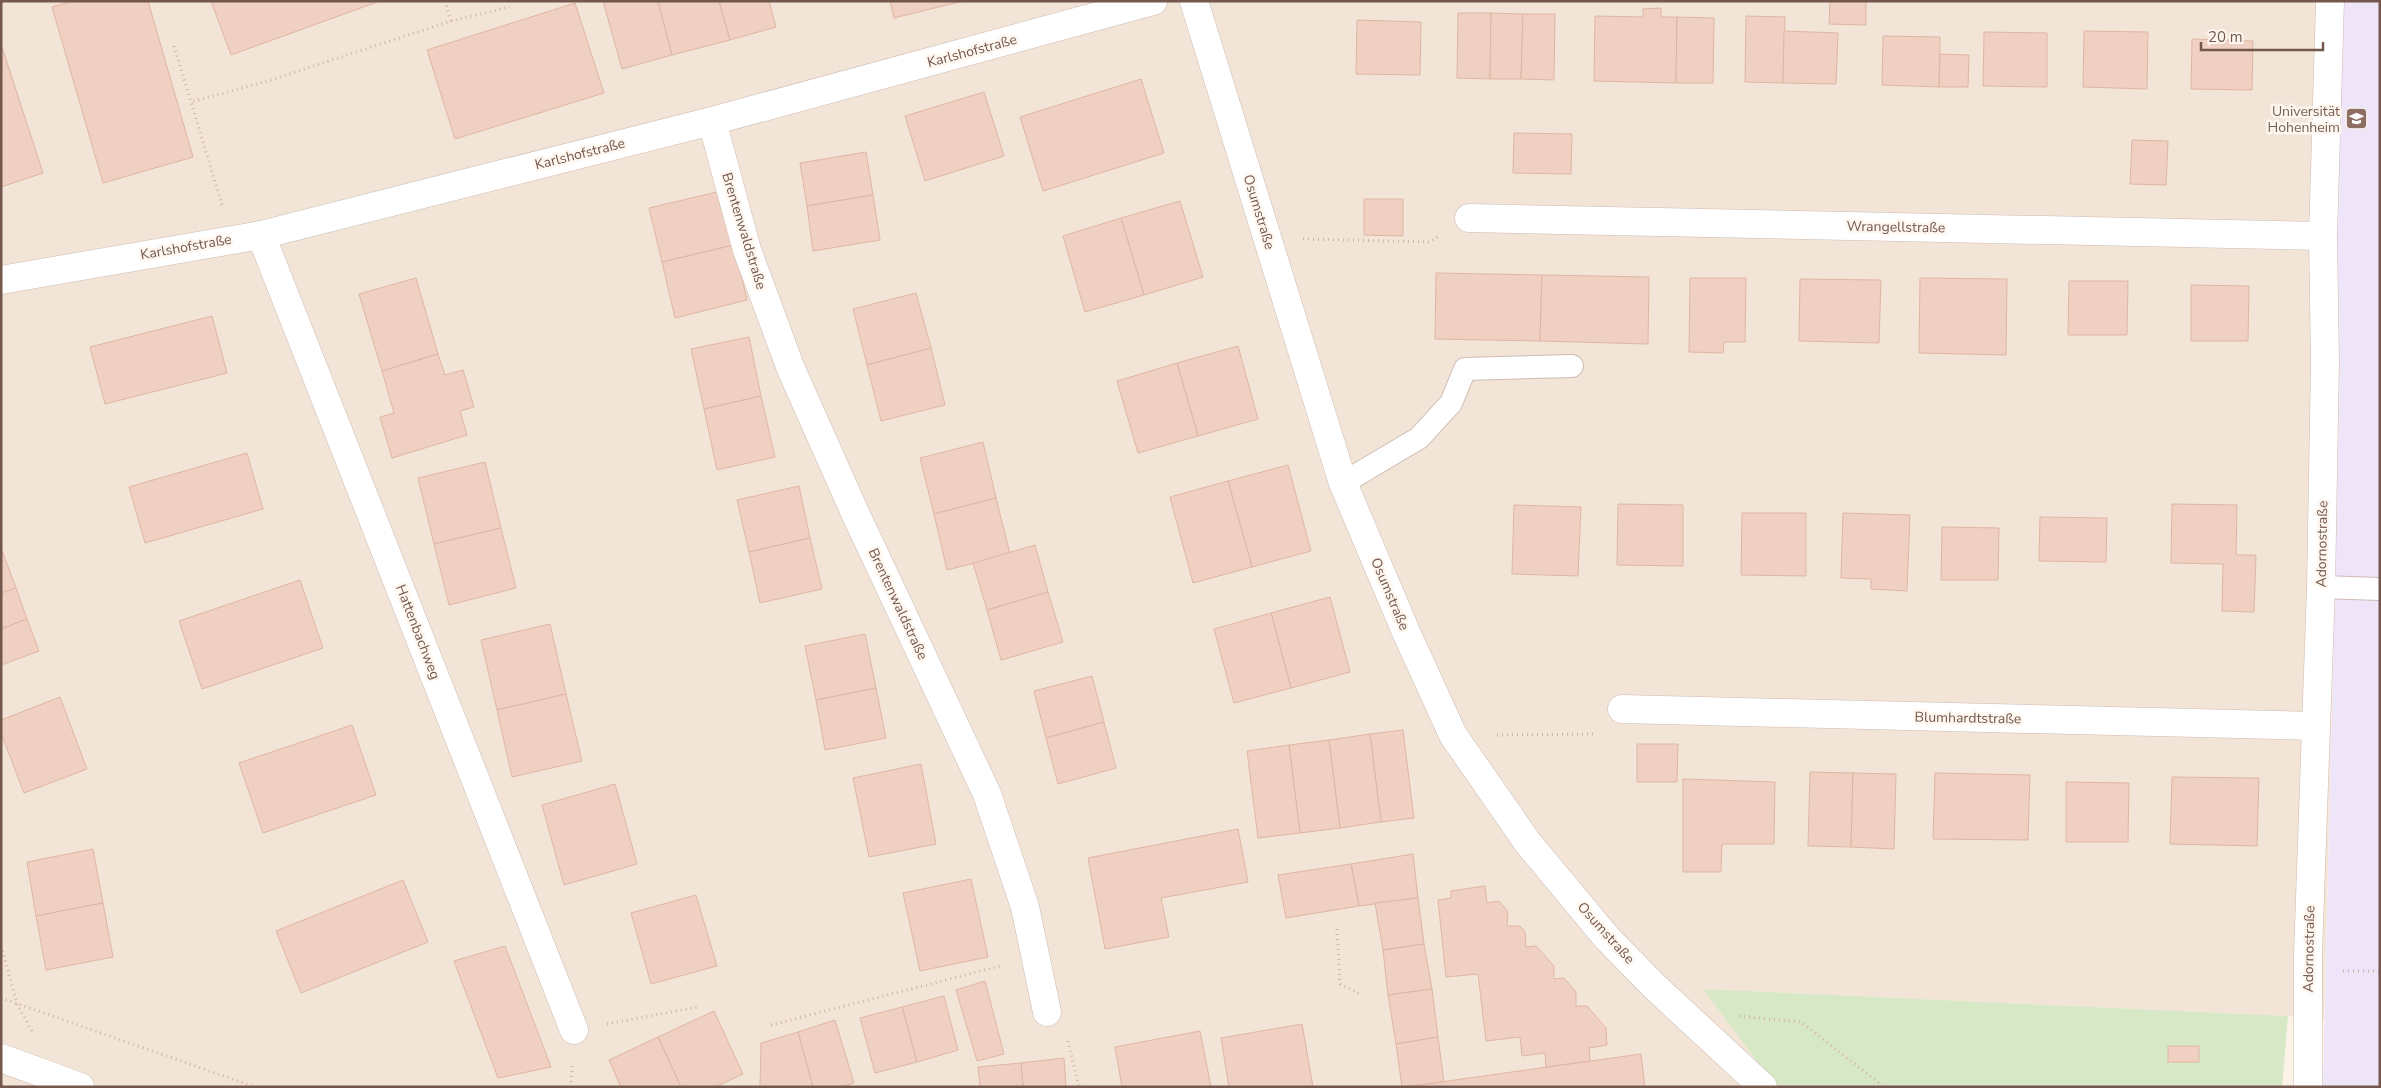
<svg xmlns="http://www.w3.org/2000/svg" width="2381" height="1088" font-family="'Nunito Sans',sans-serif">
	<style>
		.residential { fill: #f2e4d7 }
		.education { fill: #efe5f8 }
		.green { fill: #d7e8c7 }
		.building { fill: #efd0c2; stroke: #e0b6a3 }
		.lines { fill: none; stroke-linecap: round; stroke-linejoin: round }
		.lane-casing { stroke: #cebcb2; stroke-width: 24 }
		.street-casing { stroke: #cebcb2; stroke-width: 29 }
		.secondary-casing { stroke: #d1bbaf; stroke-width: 29 }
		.path { stroke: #d4b3a5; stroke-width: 3; stroke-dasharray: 1 4; stroke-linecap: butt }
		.lane { stroke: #fff; stroke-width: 22 }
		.street { stroke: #fff; stroke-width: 28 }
		.secondary { stroke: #fff; stroke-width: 28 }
		.labels { text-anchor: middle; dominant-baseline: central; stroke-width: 5; stroke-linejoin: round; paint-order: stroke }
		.street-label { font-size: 14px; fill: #74584e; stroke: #fef7ef }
		.education-label { font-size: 14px; fill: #785e54; stroke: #fef7ef; text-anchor: end }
	</style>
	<rect width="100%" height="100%" fill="#fbf2e8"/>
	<polygon class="residential" points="1,1 2345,1 2326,362 2340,366 2324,1021 2288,1016 1703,989 1776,1087 1,1087"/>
	<polygon class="education" points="2341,1 2380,1 2380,1087 2323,1087 2340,366 2325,362"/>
	<polygon class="green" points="1703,989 2288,1016 2282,1087 1776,1087"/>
	<g class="building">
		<polygon points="73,1 148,1 193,157 103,183 52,7"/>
		<polygon points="211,1 380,1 231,55"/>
		<polygon points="603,1 658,1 672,55 622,69"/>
		<polygon points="658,1 719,1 730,40 672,55"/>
		<polygon points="719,1 769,1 776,27 730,40"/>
		<polygon points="890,1 963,1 894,18"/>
		<polygon points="1830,1 1866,1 1866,25 1829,24"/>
		<polygon points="575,3 604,93 455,139 427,50"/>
		<polygon points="1661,8 1661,17 1677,17 1676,83 1594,81 1595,16 1643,17 1643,9"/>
		<polygon points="1458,13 1491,13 1490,79 1457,78"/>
		<polygon points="1491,13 1523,14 1521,79 1490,79"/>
		<polygon points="1523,14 1555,14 1554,80 1521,79"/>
		<polygon points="1746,16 1785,17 1783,83 1745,82"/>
		<polygon points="1677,17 1714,18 1713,83 1676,83"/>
		<polygon points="1357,20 1421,22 1420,75 1356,74"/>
		<polygon points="1784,31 1838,33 1836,84 1783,83"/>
		<polygon points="2084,31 2148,32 2147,89 2083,87"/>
		<polygon points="1984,32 2047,33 2047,87 1983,86"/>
		<polygon points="1883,36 1940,37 1939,87 1882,85"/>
		<polygon points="2192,39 2253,41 2252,90 2191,89"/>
		<polygon points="1,44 43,173 1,187"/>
		<polygon points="1940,54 1969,55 1968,87 1939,87"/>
		<polygon points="1141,79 1164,153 1043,191 1020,117"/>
		<polygon points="984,92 1004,156 925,181 905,116"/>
		<polygon points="1514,133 1572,134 1571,174 1513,173"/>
		<polygon points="2132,140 2168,141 2166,185 2130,184"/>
		<polygon points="866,152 873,195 807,206 800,163"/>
		<polygon points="721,191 734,245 662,262 649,208"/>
		<polygon points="873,195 880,240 813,251 807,206"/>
		<polygon points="1364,199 1403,199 1403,236 1364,235"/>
		<polygon points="1180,201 1203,277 1144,295 1121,218"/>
		<polygon points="1121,218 1144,295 1085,312 1063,236"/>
		<polygon points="734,245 747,300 675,318 662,262"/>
		<polygon points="1436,273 1542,275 1540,341 1435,339"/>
		<polygon points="1542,275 1649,277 1648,344 1540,341"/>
		<polygon points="416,278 438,354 382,371 359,294"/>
		<polygon points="1690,278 1746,278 1745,342 1724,342 1723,353 1689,352"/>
		<polygon points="1920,278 2007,279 2006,355 1919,353"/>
		<polygon points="1800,279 1881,280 1879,343 1799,341"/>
		<polygon points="2069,281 2128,281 2127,335 2068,335"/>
		<polygon points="2191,285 2249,286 2248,341 2191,341"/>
		<polygon points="916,293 931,348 867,365 853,309"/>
		<polygon points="212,316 227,373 105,404 90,347"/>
		<polygon points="749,337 761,396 704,409 691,349"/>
		<polygon points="1238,346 1258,419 1198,436 1177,363"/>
		<polygon points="931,348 945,405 881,421 867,365"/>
		<polygon points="438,354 445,375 463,370 474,407 460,411 467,435 392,458 380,417 394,413 382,371"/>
		<polygon points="1177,363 1198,436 1138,453 1117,381"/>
		<polygon points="761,396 775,457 717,470 704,409"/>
		<polygon points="983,442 996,498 934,514 920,458"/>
		<polygon points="247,453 263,509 145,543 129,487"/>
		<polygon points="485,462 501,528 434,544 418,478"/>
		<polygon points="1288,465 1311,551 1252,567 1228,481"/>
		<polygon points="1228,481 1252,567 1193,583 1170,497"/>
		<polygon points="799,486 810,538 749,552 737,500"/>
		<polygon points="996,498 1010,554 947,570 934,514"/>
		<polygon points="1618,504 1683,505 1683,566 1617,565"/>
		<polygon points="2172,504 2237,505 2236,555 2256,555 2254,612 2222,611 2223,564 2171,563"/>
		<polygon points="1514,505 1581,507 1578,576 1512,574"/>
		<polygon points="1742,513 1806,513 1806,576 1741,575"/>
		<polygon points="1843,513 1910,515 1907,591 1871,589 1871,579 1841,578"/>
		<polygon points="2040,517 2107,518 2106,562 2039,561"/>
		<polygon points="1942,527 1999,528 1998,580 1941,580"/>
		<polygon points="501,528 516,588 449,605 434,544"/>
		<polygon points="810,538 822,589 760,603 749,552"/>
		<polygon points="1035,545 1048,592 987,610 973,563"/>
		<polygon points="1,548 16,588 1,593"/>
		<polygon points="300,580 323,648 202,689 179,621"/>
		<polygon points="16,588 27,619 1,629 1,593"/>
		<polygon points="1048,592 1063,642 1001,660 987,610"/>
		<polygon points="1330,597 1350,672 1291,688 1271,613"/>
		<polygon points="1271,613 1291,688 1234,703 1214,629"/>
		<polygon points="27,619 39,651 1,665 1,629"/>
		<polygon points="550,624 566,694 497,710 481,640"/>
		<polygon points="865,634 876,688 816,700 805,646"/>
		<polygon points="1092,676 1104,722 1046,738 1034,691"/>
		<polygon points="876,688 886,738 825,750 816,700"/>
		<polygon points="566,694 582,761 512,777 497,710"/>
		<polygon points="60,697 87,769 24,793 1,733 1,720"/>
		<polygon points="1104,722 1116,768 1058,784 1046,738"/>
		<polygon points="352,725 376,795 263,833 239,763"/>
		<polygon points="1403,730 1414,818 1381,822 1370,734"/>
		<polygon points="1370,734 1381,822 1340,828 1329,740"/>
		<polygon points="1329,740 1340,828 1300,833 1289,745"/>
		<polygon points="1637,744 1678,744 1677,782 1637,782"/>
		<polygon points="1289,745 1300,833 1258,838 1247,751"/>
		<polygon points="921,764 936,844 869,857 853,778"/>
		<polygon points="1810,772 1853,773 1851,847 1808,846"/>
		<polygon points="1853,773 1896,774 1894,849 1851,847"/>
		<polygon points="1935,773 2030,775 2028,840 1933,839"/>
		<polygon points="2172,777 2259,778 2257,846 2170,844"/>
		<polygon points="1683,779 1775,782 1774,844 1722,844 1721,872 1683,872"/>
		<polygon points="2066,782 2129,783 2128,842 2066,842"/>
		<polygon points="615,784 637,864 564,885 542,805"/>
		<polygon points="1238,829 1248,882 1161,898 1169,937 1105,949 1088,858"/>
		<polygon points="93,849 103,903 36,916 27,862"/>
		<polygon points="1413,854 1418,898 1359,906 1351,864"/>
		<polygon points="1351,864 1359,906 1286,918 1278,875"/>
		<polygon points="971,879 988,957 920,971 903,893"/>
		<polygon points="403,880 428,942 301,993 276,931"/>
		<polygon points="1485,886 1487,903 1499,901 1508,912 1507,926 1520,926 1525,932 1526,947 1536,946 1554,966 1554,979 1564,978 1576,992 1576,1006 1587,1006 1606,1028 1607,1045 1589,1048 1590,1061 1546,1067 1545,1053 1522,1056 1520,1037 1486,1041 1478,974 1446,977 1438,900 1451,898 1451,891"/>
		<polygon points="696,895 717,966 651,984 631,913"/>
		<polygon points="1418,898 1424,944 1383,950 1375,903"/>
		<polygon points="103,903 113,957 46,970 36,916"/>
		<polygon points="1424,944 1432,989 1388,995 1383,950"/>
		<polygon points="505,946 551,1067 498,1078 454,961"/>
		<polygon points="985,981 1004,1054 977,1061 956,990"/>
		<polygon points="1432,989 1438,1037 1396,1044 1388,995"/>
		<polygon points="944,996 958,1050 917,1062 902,1007"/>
		<polygon points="902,1007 917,1062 875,1073 860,1018"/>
		<polygon points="714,1011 743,1074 715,1087 681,1087 658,1037"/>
		<polygon points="835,1020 854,1083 841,1087 813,1087 798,1032"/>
		<polygon points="1302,1024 1313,1087 1229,1087 1221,1038"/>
		<polygon points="1200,1031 1211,1087 1122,1087 1115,1047"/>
		<polygon points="798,1032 813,1087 760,1087 761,1043"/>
		<polygon points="658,1037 681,1087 621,1087 609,1060"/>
		<polygon points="1438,1037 1444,1082 1402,1087 1396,1044"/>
		<rect x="2168" y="1046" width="31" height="16"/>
		<polygon points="1641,1054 1645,1087 1412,1087 1412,1086"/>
		<polygon points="1064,1058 1066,1087 1023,1087 1021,1063"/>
		<polygon points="1021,1063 1023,1087 980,1087 978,1067"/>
	</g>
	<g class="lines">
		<defs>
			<g id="lane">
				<polyline points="1343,483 1419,438 1451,403 1465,369 1572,366"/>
				<polyline points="2321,587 2380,589"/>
			</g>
			<g id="street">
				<polyline points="1194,1 1343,483 1406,632 1453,735 1528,843 1607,938 1654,986 1763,1087"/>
				<polyline points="712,121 747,250 791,369 856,515 987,794 1025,907 1047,1012"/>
				<polyline points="1469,218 2323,236"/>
				<polyline points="261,235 574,1030"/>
				<polyline points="1,280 261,235 712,121 1153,1"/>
				<polyline points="1622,709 2314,726"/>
				<polyline points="1,1058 80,1087"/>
			</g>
			<polyline id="secondary" points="2308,1087 2308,954 2321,587 2325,362 2323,236 2330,1"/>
		</defs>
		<use href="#lane" class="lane-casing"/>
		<use href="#street" class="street-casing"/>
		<use href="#secondary" class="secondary-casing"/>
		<g class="path">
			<polyline points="451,21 510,7"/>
			<polyline points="174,46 191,102"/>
			<polyline points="222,205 191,102 268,81 451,21 445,1"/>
			<polyline points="1303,239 1430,242 1440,235"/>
			<polyline points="1497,735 1596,734"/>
			<polyline points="1337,929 1340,984 1360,994"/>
			<polyline points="1,946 17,1004 32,1031"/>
			<polyline points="2343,971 2380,971"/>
			<polyline points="1,998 255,1087"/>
			<polyline points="1739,1016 1801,1022 1884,1087"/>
			<polyline points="607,1024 697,1007"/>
			<polyline points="771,1025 1000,966"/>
			<polyline points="1068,1041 1079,1087"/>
			<polyline points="571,1087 572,1065"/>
		</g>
		<use href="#lane" class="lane"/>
		<use href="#street" class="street"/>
		<use href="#secondary" class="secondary"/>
	</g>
	<defs>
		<symbol id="university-square" viewBox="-11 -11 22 22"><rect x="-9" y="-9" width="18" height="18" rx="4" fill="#8d6e63" stroke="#fef7ef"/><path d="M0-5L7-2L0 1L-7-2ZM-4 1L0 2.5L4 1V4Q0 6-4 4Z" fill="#fff"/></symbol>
	</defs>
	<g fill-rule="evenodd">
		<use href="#university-square" x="2344" y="106" width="25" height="25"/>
	</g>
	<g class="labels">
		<g class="street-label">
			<text transform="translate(972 51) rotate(-15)">Karlshofstraße</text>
			<text transform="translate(580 154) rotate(-14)">Karlshofstraße</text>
			<text transform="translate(1259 212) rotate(73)">Osumstraße</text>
			<text transform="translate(1896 227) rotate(1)">Wrangellstraße</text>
			<text transform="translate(744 231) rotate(73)">Brentenwaldstraße</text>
			<text transform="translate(186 247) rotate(-10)">Karlshofstraße</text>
			<text transform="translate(2322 544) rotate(-89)">Adornostraße</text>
			<text transform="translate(1390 594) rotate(67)">Osumstraße</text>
			<text transform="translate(898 604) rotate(65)">Brentenwaldstraße</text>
			<text transform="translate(418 632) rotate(69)">Hattenbachweg</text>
			<text transform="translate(1968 718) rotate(1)">Blumhardtstraße</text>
			<text transform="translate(1606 933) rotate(48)">Osumstraße</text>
			<text transform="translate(2309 949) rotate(-89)">Adornostraße</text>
		</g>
		<g class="education-label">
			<text x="2340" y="111">Universität<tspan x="2340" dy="16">Hohenheim</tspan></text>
		</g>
	</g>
	<rect width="2381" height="1088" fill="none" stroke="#74584e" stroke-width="5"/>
	<path d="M2201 42v8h122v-8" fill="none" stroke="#74584e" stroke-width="2.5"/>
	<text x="2208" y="42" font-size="15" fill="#74584e" stroke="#fef7ef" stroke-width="4" paint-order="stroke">20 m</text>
</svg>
